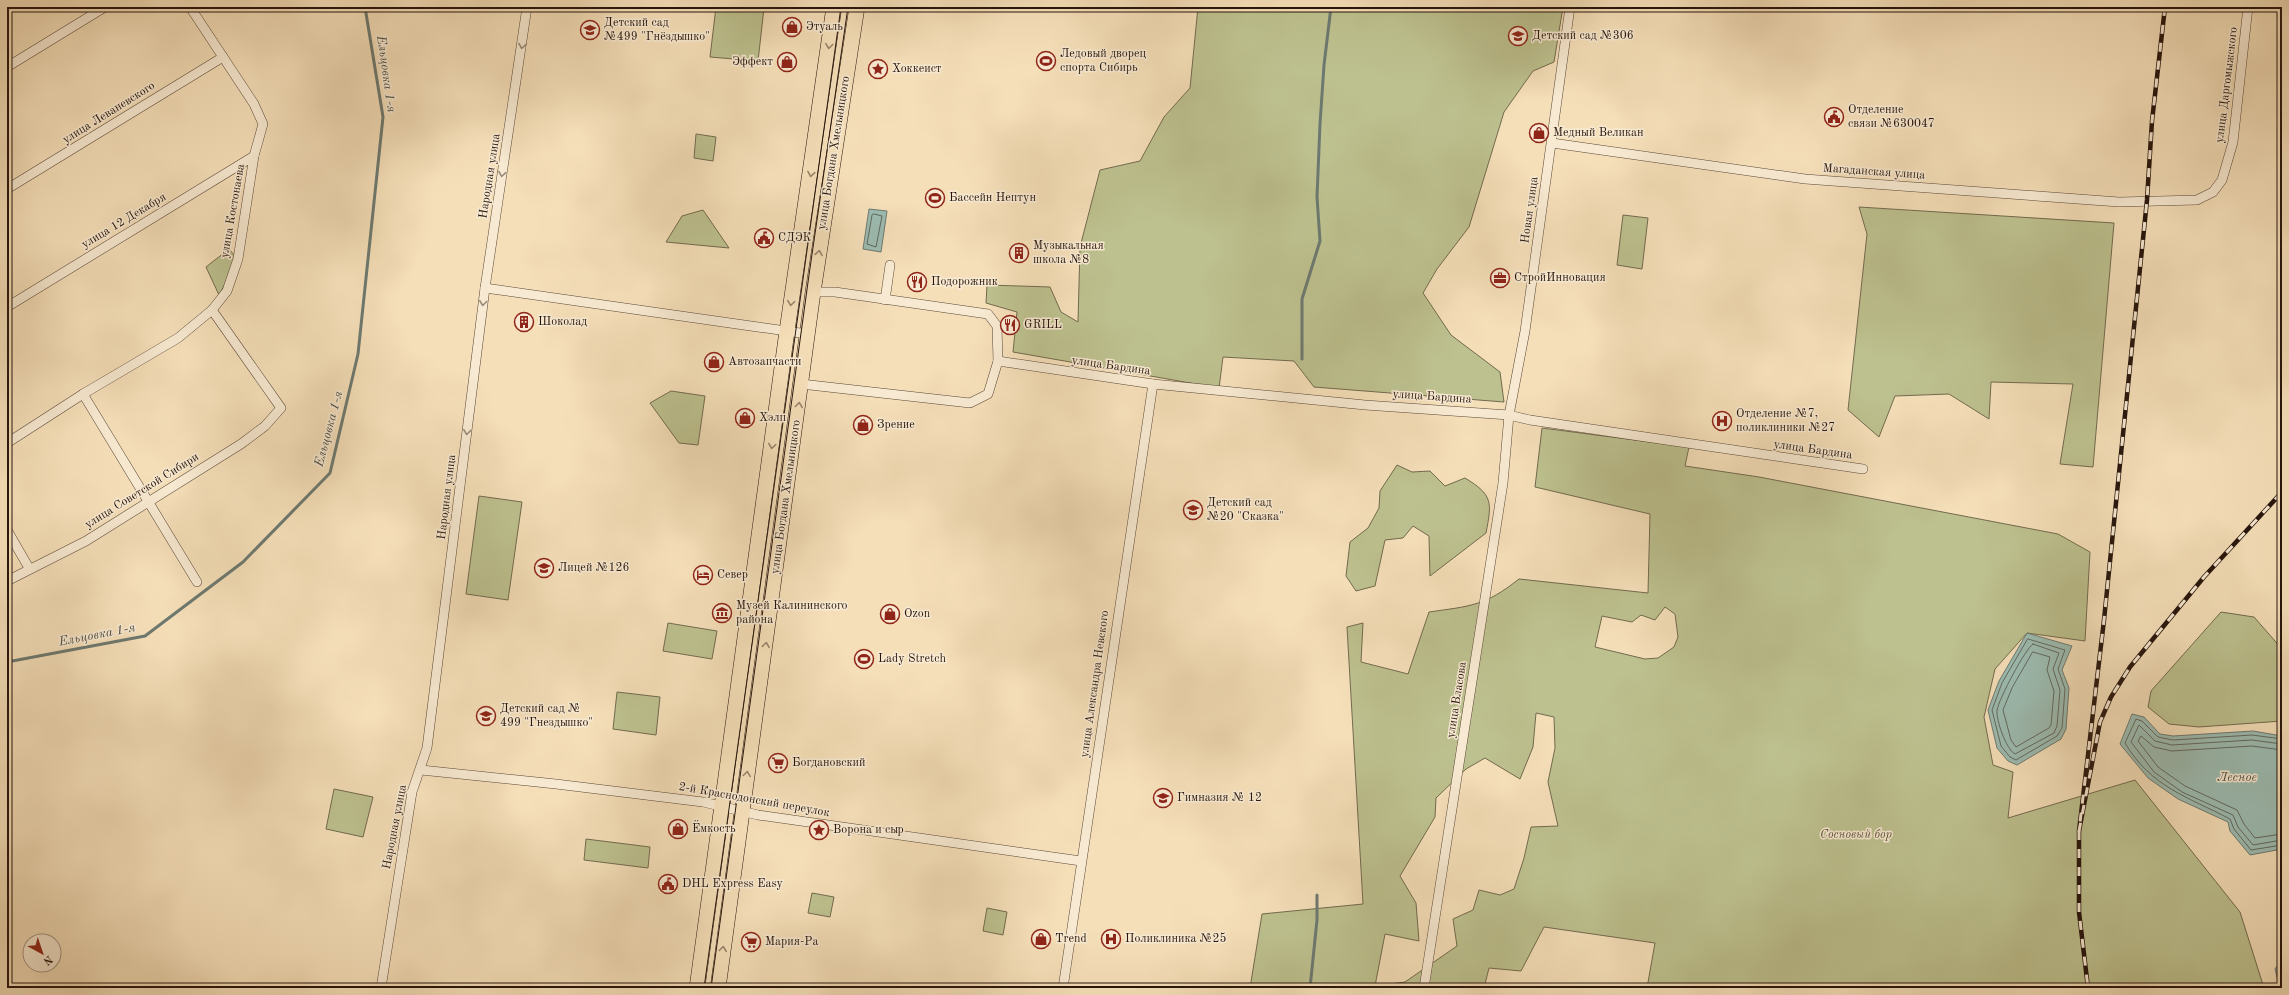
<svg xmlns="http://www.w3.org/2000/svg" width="2289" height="995" font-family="'Old Standard TT',serif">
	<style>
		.green { fill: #bdc18f; stroke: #726a4e; fill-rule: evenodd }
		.water { fill: #9cbcb2; stroke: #6d7970 }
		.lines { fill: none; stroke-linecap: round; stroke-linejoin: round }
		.shore { stroke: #61685f; stroke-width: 1 }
		.stream { stroke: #6d7970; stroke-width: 3 }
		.minor-casing { stroke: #5a4737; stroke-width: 10 }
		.trunk-casing { stroke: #26140c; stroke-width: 16 }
		.minor { stroke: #f8ead2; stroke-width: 9 }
		.trunk { stroke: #f5dfb9; stroke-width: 15 }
		.tram { stroke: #26140c; stroke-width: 1 }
		.rail-casing { stroke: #26140c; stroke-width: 4.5 }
		.rail { stroke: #f8ead2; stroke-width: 3; stroke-dasharray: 9; stroke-linecap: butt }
		.oneway { stroke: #9a8a79 }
		.oneway2 { stroke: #98846b }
		.labels { text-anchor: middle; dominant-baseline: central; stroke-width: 3; stroke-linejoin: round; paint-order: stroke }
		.poi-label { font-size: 12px; fill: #26140c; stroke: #f8ead2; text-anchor: start }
		.street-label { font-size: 12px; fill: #26140c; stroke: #f8ead2 }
		.park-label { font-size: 12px; font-style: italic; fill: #5b513a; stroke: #f8ead2 }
		.water-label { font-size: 13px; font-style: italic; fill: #4f4f46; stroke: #f8ead2 }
	</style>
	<rect width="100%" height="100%" fill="#f5dfb9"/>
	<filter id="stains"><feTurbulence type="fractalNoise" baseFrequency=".005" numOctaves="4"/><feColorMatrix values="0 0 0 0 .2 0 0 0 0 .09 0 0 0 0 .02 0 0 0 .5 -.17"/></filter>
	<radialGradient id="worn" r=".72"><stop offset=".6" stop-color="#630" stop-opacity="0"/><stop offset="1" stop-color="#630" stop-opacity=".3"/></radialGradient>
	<g class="green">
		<polygon points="716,7 764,8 758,61 710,57"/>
		<polygon points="1198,7 1563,7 1554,62 1533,71 1504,112 1469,227 1437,269 1423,293 1451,335 1500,372 1504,402 1314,387 1294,361 1223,357 1219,388 1013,352 1017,312 986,303 987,285 1050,287 1061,312 1078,322 1080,247 1100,170 1140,161 1164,117 1190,88"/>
		<polygon points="696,134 716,137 713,161 694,158"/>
		<polygon points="1859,207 2114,223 2093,467 2060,464 2073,384 1991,382 1989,419 1949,394 1895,396 1879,437 1848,410 1867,234"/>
		<polygon points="703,210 729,248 666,242 682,216"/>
		<polygon points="1623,215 1648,218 1642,269 1617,265"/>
		<polygon points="229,249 235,256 230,275 219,295 206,267"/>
		<polygon points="671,391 705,396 698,445 679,443 650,403"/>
		<path d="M1542 428 1689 447 1685 466 1759 477 2058 534 2090 552 2085 641 2027 633 1995 669 1984 717 1993 765 2013 772 2008 818 2135 780 2240 912 2264 988H1647L1655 943 1544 927 1521 971 1489 968 1484 988H1250L1262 914 1363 904 1347 627 1363 623 1361 662 1408 674 1429 612C1471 606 1485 606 1519 579L1648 593 1650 514 1535 487ZM1665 607 1675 614 1678 637 1674 647 1658 658 1645 659 1595 647 1602 616 1632 622 1641 615 1655 620ZM1536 713 1554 717 1555 748 1548 782 1558 826 1531 827 1524 858 1514 889 1500 895 1479 890 1473 910 1453 919 1457 946 1405 982 1375 986 1385 934 1419 941 1416 903 1400 876 1435 817 1436 798 1466 769 1485 758 1520 779 1533 747Z"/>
		<path d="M1397 465 1412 472 1430 471 1445 486 1465 478C1493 495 1492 502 1486 533L1430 576 1429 536 1413 526 1403 538 1385 540 1375 586 1356 591 1346 576 1350 542 1368 528 1379 508 1380 491Z"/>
		<polygon points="479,496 522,502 508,600 466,594"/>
		<polygon points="2221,612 2254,617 2282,649 2282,721 2199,727 2169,724 2148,707 2151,691"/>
		<polygon points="668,623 717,631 712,659 663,651"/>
		<polygon points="617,692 660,697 656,735 613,729"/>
		<polygon points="334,789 373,797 363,837 326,829"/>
		<polygon points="586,839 650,847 648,868 584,860"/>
		<polygon points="812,893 834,897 830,917 808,913"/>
		<polygon points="987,908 1007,912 1003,935 983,931"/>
	</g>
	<g class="water">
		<polygon points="869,209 887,211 881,252 863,249"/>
		<polygon points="2027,633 2072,646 2062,670 2069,688 2066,729 2061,739 2017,765 2008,761 1997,748 1988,710 1999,681"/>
		<polygon points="2132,714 2144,717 2160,734 2173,736 2253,731 2282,736 2282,849 2250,855 2230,831 2228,822 2178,799 2148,778 2120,744"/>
		<polygon points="2282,960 2282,988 2280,988 2275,969"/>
	</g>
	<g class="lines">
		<g class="shore">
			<polygon points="874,214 882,216 876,247 867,244 872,215"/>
			<polygon points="2028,639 2065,650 2058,669 2065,689 2062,728 2057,736 2016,760 2010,757 2001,746 1992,710 2002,683"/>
			<path d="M2033 644 2059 653 2053 669 2060 690 2057 726 2054 733 2015 754C2006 749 1996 720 1997 710 1999 699 2025 649 2033 644Z"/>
			<polygon points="2033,652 2050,657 2047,670 2054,691 2051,725 2049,728 2016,747 2011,740 2003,710 2012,688"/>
			<path d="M2282 739 2252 735 2173 740 2158 737 2142 721 2136 719 2125 743C2151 787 2188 797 2230 819L2234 829 2251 850 2282 845"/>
			<polyline points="2282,744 2252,740 2172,745 2155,741 2139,725 2131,742 2154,772 2182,792 2233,815 2238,827 2253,845 2282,840"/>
			<polyline points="2282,750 2252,746 2172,751 2154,747 2141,736 2138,741 2158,767 2185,786 2237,810 2244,824 2255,838 2282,834"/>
		</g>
		<g class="stream">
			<polyline points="1302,359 1302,299 1320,241 1317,197 1320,124 1324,65 1331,7"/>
			<polyline points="7,662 145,636 243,562 330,473 358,354 383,117 365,7"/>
			<polyline points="1310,988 1317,920 1317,895"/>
		</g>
		<defs>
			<g id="minor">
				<polyline points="7,67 105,7"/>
				<polyline points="1552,143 1805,179 2119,202 2197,200 2213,192 2222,180 2233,142 2248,7"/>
				<polyline points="7,189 223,57"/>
				<polyline points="485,288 807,334"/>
				<polyline points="813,292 835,292 988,314 997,326 998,361"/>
				<polyline points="885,300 890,265"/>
				<polyline points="7,307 254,156"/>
				<polyline points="801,384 970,403 988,394 998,361 1153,384 1365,405 1509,415 1530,420 1863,469"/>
				<polyline points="83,394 197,582"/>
				<polyline points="7,443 83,394 178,338 212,310 227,291 238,259 254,156 263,124 254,104 190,7"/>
				<polyline points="7,530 29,568"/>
				<polyline points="7,581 86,541 241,444 265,426 281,408 212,310"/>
				<polyline points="421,770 556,784 703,802 758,815 1081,861"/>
				<polyline points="381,988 412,792 427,748 485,288 527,7"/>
				<polyline points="1063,988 1153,384"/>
				<polyline points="1424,988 1503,483 1509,415 1525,331 1570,7"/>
			</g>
			<g id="trunk">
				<polyline points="697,988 787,331 834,7"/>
				<polyline points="718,988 813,292 857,7"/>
			</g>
		</defs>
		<use href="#minor" class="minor-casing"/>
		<use href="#trunk" class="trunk-casing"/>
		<use href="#minor" class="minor"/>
		<use href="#trunk" class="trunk"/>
		<g class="tram">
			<polyline points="704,988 841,7"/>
			<polyline points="711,988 809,275 848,7"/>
		</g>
		<defs>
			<g id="rail">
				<polyline points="2165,7 2152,121 2147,200 2104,620 2079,831 2100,722 2111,697 2130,667 2204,577 2282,492"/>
				<polyline points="2079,831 2079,912 2088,988"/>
			</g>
		</defs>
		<use href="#rail" class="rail-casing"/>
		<use href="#rail" class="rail"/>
	</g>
	<defs><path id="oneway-chevron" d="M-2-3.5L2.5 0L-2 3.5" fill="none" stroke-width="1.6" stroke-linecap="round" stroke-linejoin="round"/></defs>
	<g class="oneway">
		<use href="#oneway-chevron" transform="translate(522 46) rotate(99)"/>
		<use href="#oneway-chevron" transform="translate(502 174) rotate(99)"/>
		<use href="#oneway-chevron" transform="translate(483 303) rotate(97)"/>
		<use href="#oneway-chevron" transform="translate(467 432) rotate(97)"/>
	</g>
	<g class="oneway2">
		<use href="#oneway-chevron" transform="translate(829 46) rotate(98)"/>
		<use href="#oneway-chevron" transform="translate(811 174) rotate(99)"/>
		<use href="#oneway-chevron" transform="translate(819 253) rotate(-81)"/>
		<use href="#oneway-chevron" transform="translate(791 303) rotate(98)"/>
		<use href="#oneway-chevron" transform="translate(799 405) rotate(-82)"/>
		<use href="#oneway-chevron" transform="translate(772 446) rotate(98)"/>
		<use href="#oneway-chevron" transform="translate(766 645) rotate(-82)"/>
		<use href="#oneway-chevron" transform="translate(747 774) rotate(-82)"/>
		<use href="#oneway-chevron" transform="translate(723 949) rotate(-82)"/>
	</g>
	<defs>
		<symbol id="shop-ring" viewBox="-11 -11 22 22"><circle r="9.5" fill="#f8ead2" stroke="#8f2418" stroke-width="1.5"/><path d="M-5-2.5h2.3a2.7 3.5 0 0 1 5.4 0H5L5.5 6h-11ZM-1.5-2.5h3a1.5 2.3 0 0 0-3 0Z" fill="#8f2418"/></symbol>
		<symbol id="school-ring" viewBox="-11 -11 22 22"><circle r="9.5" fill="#f8ead2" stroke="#8f2418" stroke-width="1.5"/><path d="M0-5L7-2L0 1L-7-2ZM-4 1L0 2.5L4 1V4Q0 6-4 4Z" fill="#8f2418"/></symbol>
		<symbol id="stadium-ring" viewBox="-11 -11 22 22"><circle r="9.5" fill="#f8ead2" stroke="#8f2418" stroke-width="1.5"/><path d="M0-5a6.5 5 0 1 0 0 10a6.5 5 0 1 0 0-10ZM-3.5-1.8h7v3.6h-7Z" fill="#8f2418"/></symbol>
		<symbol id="sight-ring" viewBox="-11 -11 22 22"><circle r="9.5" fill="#f8ead2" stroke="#8f2418" stroke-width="1.5"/><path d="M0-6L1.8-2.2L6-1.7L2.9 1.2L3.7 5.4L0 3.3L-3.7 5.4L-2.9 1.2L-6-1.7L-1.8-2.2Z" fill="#8f2418"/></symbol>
		<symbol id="civic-ring" viewBox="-11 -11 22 22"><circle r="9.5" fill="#f8ead2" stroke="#8f2418" stroke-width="1.5"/><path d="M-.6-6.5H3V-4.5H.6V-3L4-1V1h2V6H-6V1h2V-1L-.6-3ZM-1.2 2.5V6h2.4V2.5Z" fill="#8f2418"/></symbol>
		<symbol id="building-ring" viewBox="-11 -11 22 22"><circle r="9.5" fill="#f8ead2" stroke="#8f2418" stroke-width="1.5"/><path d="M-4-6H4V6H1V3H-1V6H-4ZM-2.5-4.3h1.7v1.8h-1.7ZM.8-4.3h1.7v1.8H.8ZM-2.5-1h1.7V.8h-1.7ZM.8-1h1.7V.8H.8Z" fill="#8f2418"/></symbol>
		<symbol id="office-ring" viewBox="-11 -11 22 22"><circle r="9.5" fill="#f8ead2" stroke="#8f2418" stroke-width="1.5"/><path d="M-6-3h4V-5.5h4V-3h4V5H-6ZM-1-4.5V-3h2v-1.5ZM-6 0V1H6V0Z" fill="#8f2418"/></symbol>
		<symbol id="restaurant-ring" viewBox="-11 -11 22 22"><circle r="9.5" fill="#f8ead2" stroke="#8f2418" stroke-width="1.5"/><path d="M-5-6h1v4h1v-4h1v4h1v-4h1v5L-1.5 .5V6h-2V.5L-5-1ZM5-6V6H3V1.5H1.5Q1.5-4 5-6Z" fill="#8f2418"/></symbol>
		<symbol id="hospital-ring" viewBox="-11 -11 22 22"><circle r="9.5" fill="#f8ead2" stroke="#8f2418" stroke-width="1.5"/><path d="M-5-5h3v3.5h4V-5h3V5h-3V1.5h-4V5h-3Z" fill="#8f2418"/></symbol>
		<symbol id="hotel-ring" viewBox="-11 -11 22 22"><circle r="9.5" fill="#f8ead2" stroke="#8f2418" stroke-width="1.5"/><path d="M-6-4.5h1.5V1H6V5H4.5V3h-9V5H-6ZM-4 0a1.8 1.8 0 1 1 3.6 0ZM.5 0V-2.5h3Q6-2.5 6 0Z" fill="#8f2418"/></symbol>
		<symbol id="museum-ring" viewBox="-11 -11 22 22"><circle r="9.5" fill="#f8ead2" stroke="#8f2418" stroke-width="1.5"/><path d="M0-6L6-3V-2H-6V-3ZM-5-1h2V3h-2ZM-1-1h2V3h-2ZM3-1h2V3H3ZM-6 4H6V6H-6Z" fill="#8f2418"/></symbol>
		<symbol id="supermarket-ring" viewBox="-11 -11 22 22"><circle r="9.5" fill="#f8ead2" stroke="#8f2418" stroke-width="1.5"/><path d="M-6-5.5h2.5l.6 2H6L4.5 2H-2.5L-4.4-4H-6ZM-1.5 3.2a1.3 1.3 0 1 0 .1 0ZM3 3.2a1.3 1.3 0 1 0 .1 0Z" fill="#8f2418"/></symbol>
	</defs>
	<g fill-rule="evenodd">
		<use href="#shop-ring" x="781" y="16" width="22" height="22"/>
		<use href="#school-ring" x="579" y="19" width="22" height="22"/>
		<use href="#school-ring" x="1507" y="25" width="22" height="22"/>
		<use href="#stadium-ring" x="1035" y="50" width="22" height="22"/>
		<use href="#shop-ring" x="776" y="51" width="22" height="22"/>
		<use href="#sight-ring" x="867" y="58" width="22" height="22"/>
		<use href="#civic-ring" x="1823" y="106" width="22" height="22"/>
		<use href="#shop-ring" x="1528" y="122" width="22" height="22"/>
		<use href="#stadium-ring" x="924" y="187" width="22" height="22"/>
		<use href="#civic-ring" x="753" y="227" width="22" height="22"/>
		<use href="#building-ring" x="1008" y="242" width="22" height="22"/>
		<use href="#office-ring" x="1489" y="267" width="22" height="22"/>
		<use href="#restaurant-ring" x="906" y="271" width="22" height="22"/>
		<use href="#building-ring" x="513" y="311" width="22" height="22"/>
		<use href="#restaurant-ring" x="999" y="314" width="22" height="22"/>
		<use href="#shop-ring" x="703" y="351" width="22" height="22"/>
		<use href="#shop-ring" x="734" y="407" width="22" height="22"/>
		<use href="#hospital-ring" x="1711" y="410" width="22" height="22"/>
		<use href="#shop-ring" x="852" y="414" width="22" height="22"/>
		<use href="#school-ring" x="1182" y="499" width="22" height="22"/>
		<use href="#school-ring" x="533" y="557" width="22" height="22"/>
		<use href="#hotel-ring" x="692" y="564" width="22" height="22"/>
		<use href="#museum-ring" x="711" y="602" width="22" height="22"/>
		<use href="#shop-ring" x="879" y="603" width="22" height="22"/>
		<use href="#stadium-ring" x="853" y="648" width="22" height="22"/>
		<use href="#school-ring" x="475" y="705" width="22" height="22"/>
		<use href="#supermarket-ring" x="767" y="752" width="22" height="22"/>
		<use href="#school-ring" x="1152" y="787" width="22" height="22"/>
		<use href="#shop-ring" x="667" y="818" width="22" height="22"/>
		<use href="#sight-ring" x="808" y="819" width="22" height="22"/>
		<use href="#civic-ring" x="657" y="873" width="22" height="22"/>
		<use href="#shop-ring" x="1030" y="928" width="22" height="22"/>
		<use href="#hospital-ring" x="1100" y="928" width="22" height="22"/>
		<use href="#supermarket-ring" x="740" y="931" width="22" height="22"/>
	</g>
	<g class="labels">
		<g class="poi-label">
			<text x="604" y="23">Детский сад<tspan x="604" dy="14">№499 "Гнёздышко"</tspan></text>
			<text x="806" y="27">Этуаль</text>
			<text x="1532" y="36">Детский сад №306</text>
			<text x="1060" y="54">Ледовый дворец<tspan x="1060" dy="14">спорта Сибирь</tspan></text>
			<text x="773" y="62" text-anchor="end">Эффект</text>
			<text x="892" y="69">Хоккеист</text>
			<text x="1848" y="110">Отделение<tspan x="1848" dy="14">связи №630047</tspan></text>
			<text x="1553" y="133">Медный Великан</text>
			<text x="949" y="198">Бассейн Нептун</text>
			<text x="778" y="238">СДЭК</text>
			<text x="1033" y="246">Музыкальная<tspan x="1033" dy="14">школа №8</tspan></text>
			<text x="1514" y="278">СтройИнновация</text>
			<text x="931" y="282">Подорожник</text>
			<text x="538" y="322">Шоколад</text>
			<text x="1024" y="325">GRILL</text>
			<text x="728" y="362">Автозапчасти</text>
			<text x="1736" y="414">Отделение №7,<tspan x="1736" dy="14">поликлиники №27</tspan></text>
			<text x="759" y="418">Хэлп</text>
			<text x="877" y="425">Зрение</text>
			<text x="1207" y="503">Детский сад<tspan x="1207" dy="14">№20 "Сказка"</tspan></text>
			<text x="558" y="568">Лицей №126</text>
			<text x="717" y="575">Север</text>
			<text x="736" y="606">Музей Калининского<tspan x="736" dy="14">района</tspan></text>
			<text x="904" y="614">Ozon</text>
			<text x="878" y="659">Lady Stretch</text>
			<text x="500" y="709">Детский сад №<tspan x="500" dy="14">499 "Гнездышко"</tspan></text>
			<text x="792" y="763">Богдановский</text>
			<text x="1177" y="798">Гимназия № 12</text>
			<text x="692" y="829">Ёмкость</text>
			<text x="833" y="830">Ворона и сыр</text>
			<text x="682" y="884">DHL Express Easy</text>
			<text x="1055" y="939">Trend</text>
			<text x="1125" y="939">Поликлиника №25</text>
			<text x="765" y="942">Мария-Ра</text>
		</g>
		<g class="street-label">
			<text transform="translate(2227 85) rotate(-83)">улица Даргомыжского</text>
			<text transform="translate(109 113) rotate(-32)">улица Леваневского</text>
			<text transform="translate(834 153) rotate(-81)">улица Богдана Хмельницкого</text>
			<text transform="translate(1874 172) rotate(4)">Магаданская улица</text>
			<text transform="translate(490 176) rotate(-81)">Народная улица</text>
			<text transform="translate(1530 210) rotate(-82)">Новая улица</text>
			<text transform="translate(233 211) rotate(-80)">улица Костонаева</text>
			<text transform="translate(124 221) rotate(-31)">улица 12 Декабря</text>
			<text transform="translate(1111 366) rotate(8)">улица Бардина</text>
			<text transform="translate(1432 397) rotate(4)">улица Бардина</text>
			<text transform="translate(1813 450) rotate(8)">улица Бардина</text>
			<text transform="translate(142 491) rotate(-32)">улица Советской Сибири</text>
			<text transform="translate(447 497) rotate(-83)">Народная улица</text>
			<text transform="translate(786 497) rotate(-82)">улица Богдана Хмельницкого</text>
			<text transform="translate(1095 684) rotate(-82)">улица Александра Невского</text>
			<text transform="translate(1457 700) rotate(-81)">улица Власова</text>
			<text transform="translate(754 800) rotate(10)">2-й Краснодонский переулок</text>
			<text transform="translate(395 827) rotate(-79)">Народная улица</text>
		</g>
		<g class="park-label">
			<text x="1856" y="835">Сосновый бор</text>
		</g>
		<g class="water-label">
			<text transform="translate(386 74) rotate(82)">Ельцовка 1-я</text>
			<text transform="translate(329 429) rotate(-75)">Ельцовка 1-я</text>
			<text transform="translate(97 635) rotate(-11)">Ельцовка 1-я</text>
			<text x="2237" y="777">Лесное</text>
		</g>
	</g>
	<rect width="2289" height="995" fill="none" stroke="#f5dfb9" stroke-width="24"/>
	<rect x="8" y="8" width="2273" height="979" fill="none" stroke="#26140c" stroke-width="2"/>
	<rect x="12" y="12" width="2265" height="971" fill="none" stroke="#26140c"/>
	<g transform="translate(42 953) rotate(140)"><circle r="19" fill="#f8ead2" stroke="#a49483"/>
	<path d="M0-3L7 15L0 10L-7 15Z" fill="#8f2418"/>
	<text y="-6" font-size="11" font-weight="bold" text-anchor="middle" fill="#26140c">N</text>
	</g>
	<rect width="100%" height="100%" filter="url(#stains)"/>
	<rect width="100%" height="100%" fill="url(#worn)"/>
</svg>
